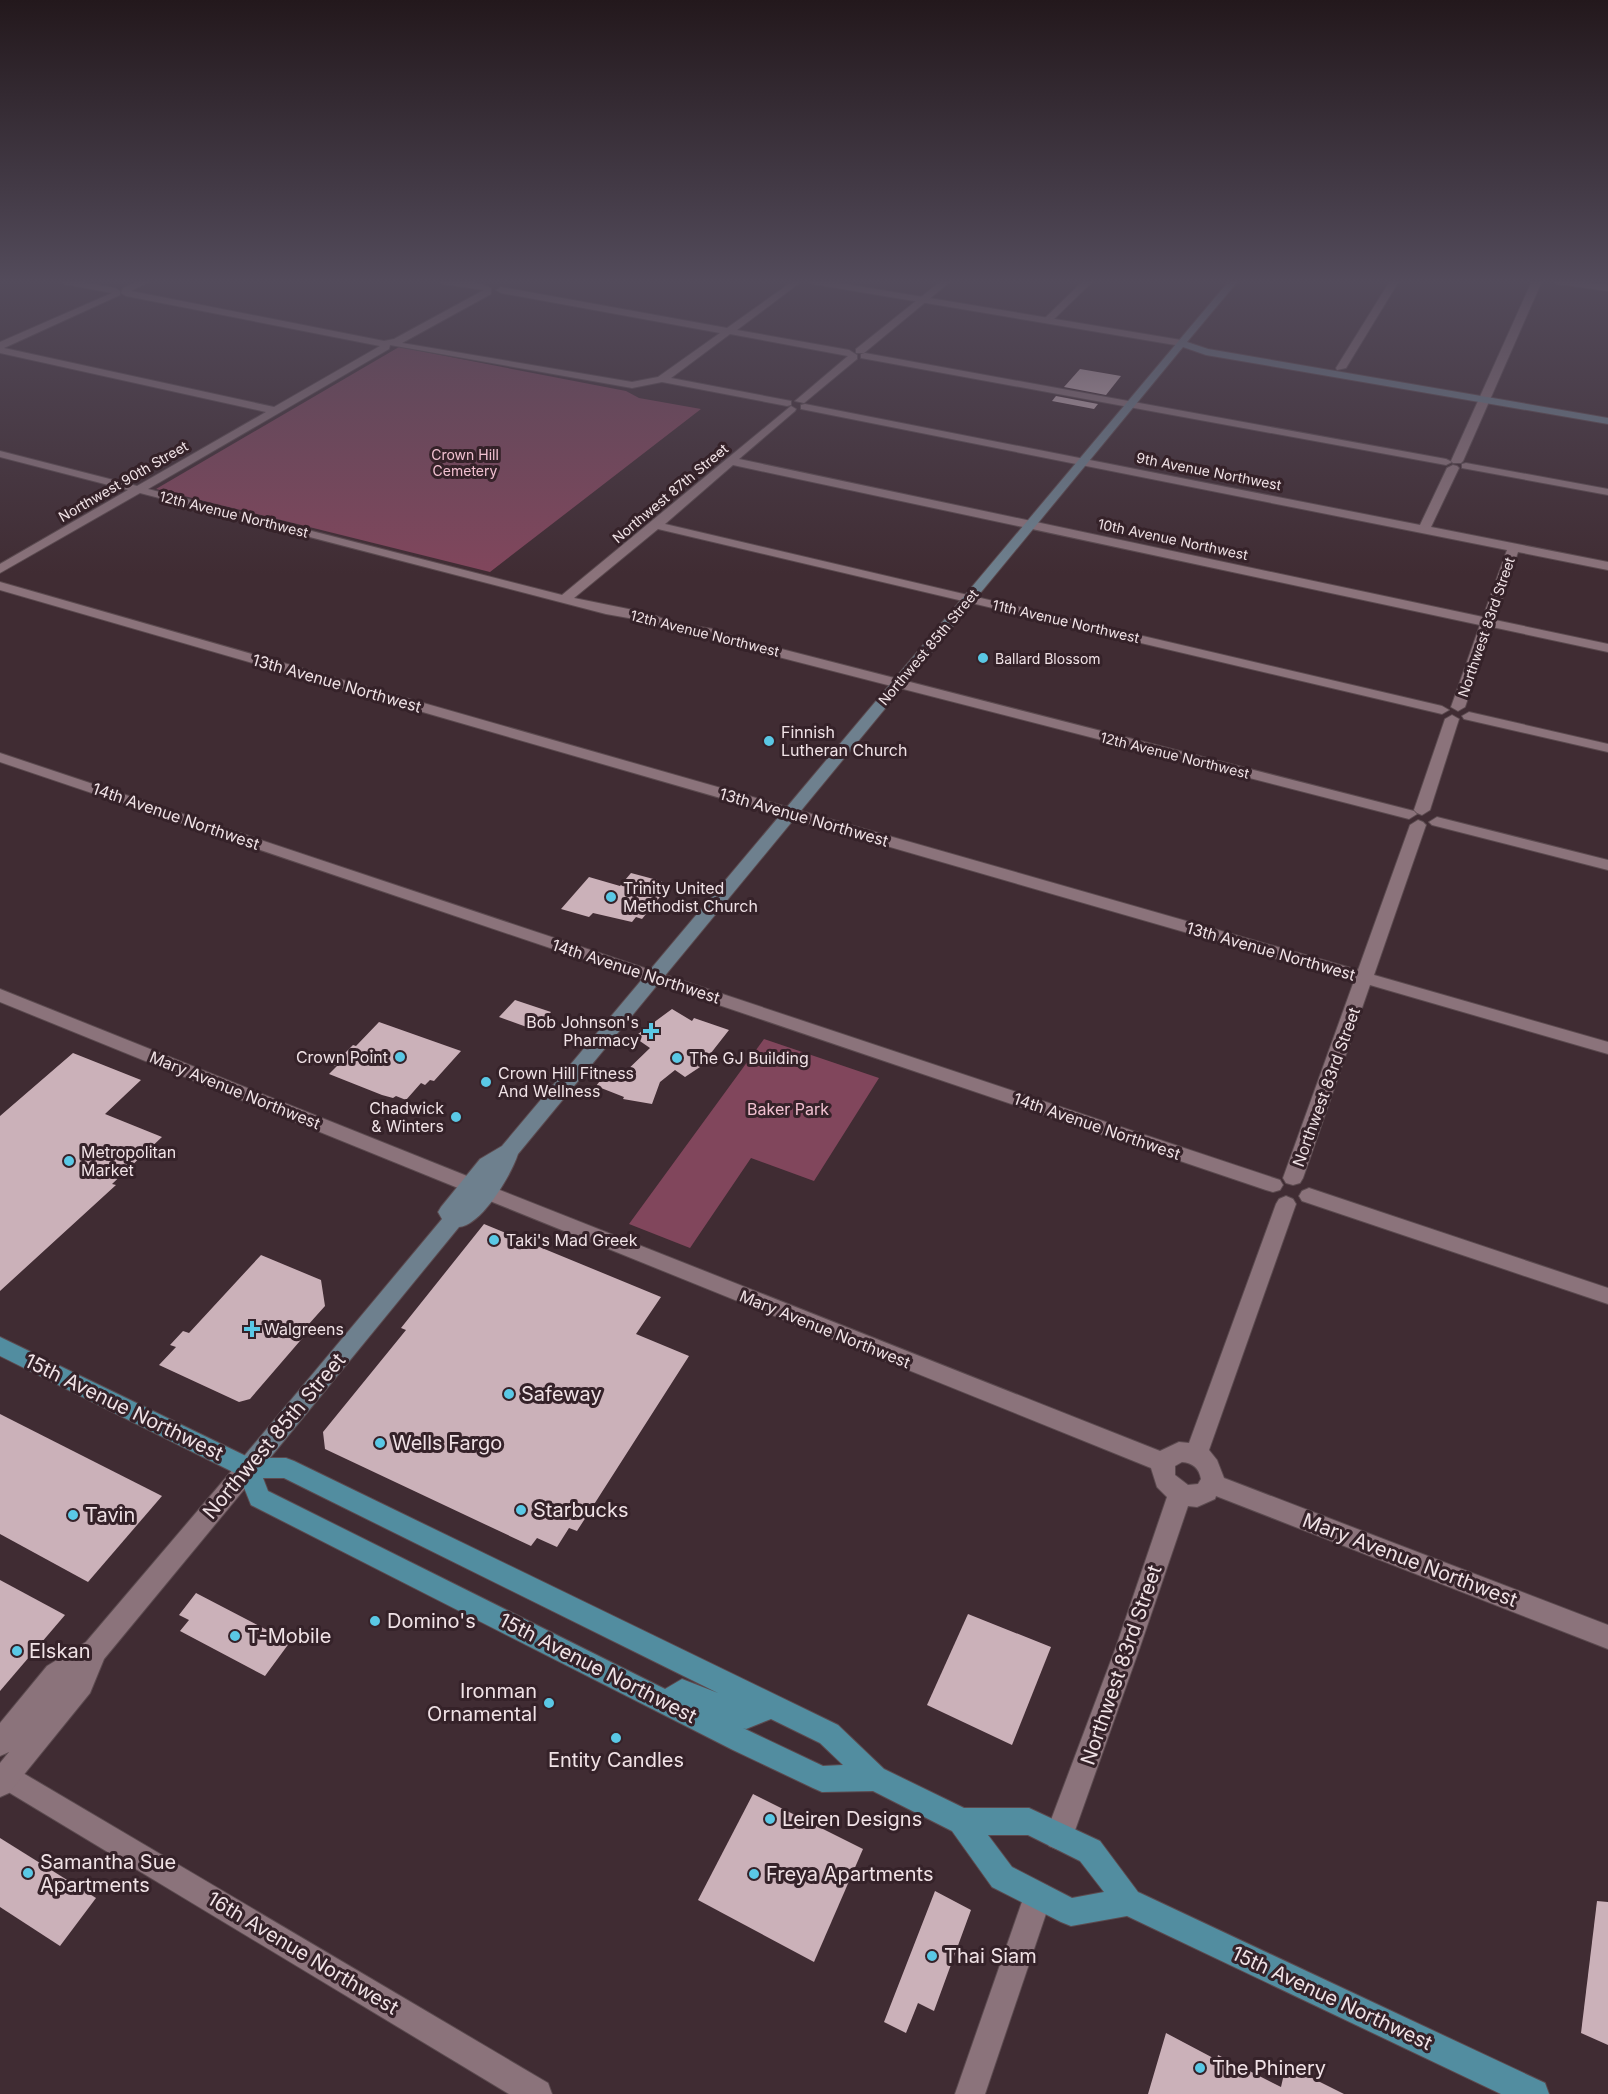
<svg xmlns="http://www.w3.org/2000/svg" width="1608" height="2094" font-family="Inter,sans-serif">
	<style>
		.green { fill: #81465c }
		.building { fill: #cbb1b9 }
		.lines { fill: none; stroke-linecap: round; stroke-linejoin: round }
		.minor-casing { stroke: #5b4a4f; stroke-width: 2 }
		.tertiary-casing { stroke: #5b4a4f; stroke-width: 2 }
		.secondary-casing { stroke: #5b4a4f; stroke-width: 2 }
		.primary-casing { stroke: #5b4a4f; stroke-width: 2 }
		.minor { fill: #8b737b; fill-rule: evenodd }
		.tertiary { fill: #8b737b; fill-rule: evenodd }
		.secondary { fill: #6e808e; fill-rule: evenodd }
		.primary { fill: #528da0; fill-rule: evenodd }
		.poi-dot { fill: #5ac8e5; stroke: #352229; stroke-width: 2 }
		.labels { text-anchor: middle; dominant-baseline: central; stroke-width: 6; stroke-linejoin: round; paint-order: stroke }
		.far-park-label { font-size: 14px; fill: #f2c1d1; stroke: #352229 }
		.far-street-label { font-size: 14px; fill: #f0e2e6; stroke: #352229 }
		.far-poi-label { font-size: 14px; fill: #f0e2e6; stroke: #352229; text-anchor: start }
		.street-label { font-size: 16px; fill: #f0e2e6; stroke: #352229 }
		.poi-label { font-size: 16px; fill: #f0e2e6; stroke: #352229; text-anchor: start }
		.park-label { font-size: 16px; fill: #f2c1d1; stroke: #352229 }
		.near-poi-label { font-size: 20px; fill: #f0e2e6; stroke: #352229; text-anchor: start }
		.near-street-label { font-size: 20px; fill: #f0e2e6; stroke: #352229 }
	</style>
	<rect width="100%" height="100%" fill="#402c33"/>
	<g class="green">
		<polygon points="399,347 626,391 639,398 701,409 490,572 156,489"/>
		<polygon points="764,1039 879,1078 814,1181 751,1158 690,1248 629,1224"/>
	</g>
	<g class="building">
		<polygon points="1080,369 1121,376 1106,395 1064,387"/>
		<polygon points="1056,396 1098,404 1094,409 1052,401"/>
		<polygon points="631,873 661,881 668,887 642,919 636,917 632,922 593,913 589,917 561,909 589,877 620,886"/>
		<polygon points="515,1000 551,1012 535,1030 499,1017"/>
		<polygon points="672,1009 692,1021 694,1018 729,1030 700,1067 685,1077 675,1070 660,1082 652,1104 623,1099 624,1097 596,1086 607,1072 620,1077 650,1048 634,1037"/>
		<polygon points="379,1022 461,1051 434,1081 430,1080 425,1085 421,1083 406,1100 396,1096 393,1098 382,1095 329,1074 337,1066 333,1065 353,1045 356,1046"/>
		<polygon points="73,1053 141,1080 105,1114 162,1137 112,1184 116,1185 0,1291 0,1116"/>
		<polygon points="484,1224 661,1297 636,1334 689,1356 577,1531 569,1528 557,1547 537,1538 531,1546 325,1449 323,1432 406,1330 401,1328"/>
		<polygon points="261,1255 321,1280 325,1306 308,1325 312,1327 250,1399 239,1402 159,1365 176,1347 170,1345 183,1331 189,1333"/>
		<polygon points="0,1414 162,1496 88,1582 0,1534"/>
		<polygon points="0,1580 65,1615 0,1691"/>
		<polygon points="196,1593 290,1642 265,1676 180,1631 189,1620 179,1615"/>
		<polygon points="968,1614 1051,1647 1012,1745 927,1705"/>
		<polygon points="753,1794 863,1849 814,1962 698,1900"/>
		<polygon points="0,1838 96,1898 60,1946 0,1907"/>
		<polygon points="935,1891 971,1910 934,2011 918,2003 906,2033 884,2022"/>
		<polygon points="1597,1901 1608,1902 1608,2045 1581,2033"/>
		<polygon points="1166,2033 1217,2060 1218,2055 1281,2087 1286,2065 1344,2094 1148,2094"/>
	</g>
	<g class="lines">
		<defs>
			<g id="minor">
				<path d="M60 281H76L115 288 120 291V295L4 348 274 407 380 346 126 296 121 293 123 288 139 281H150L131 291 384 341 394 339 484 290 443 284 439 281C454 281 477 280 491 288V294L402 343 632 382 658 377 720 333 501 293 496 290 501 287 727 328 793 281H802L737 330 849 350 857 355V359L804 403 795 401 848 356 730 334 671 378 791 401V405L787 406 662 382 632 388 390 345 389 349 148 489 562 595 791 406 796 409 795 411 739 459 1483 617 1507 550 801 409V405L805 404 1420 525 1447 468 1453 465 1457 466 1459 468 1431 527 1608 562V570L1518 552 1495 620 1608 644V652L1492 627 1465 707 1458 711 1451 707 1480 625 733 465 665 524 1442 706 1449 710 1442 714 658 529 574 598 648 613 674 623 713 629 742 639 1414 811 1417 814 1409 819 732 645 710 636 671 630 640 620 606 614 140 493 0 573V564L128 490 0 457V451L137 486 266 412 0 353V342L112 293 64 284Z"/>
				<polygon points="941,281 951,281 864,353 856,353 856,349"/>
				<polygon points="1083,281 1093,281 1051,322 1045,322 1045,318"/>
				<polygon points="1390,281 1399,281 1346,368 1337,370 1336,368"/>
				<polygon points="1532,281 1542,281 1463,461 1461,463 1453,463 1451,461"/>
				<polygon points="1552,281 1574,281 1608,285 1608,291 1557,284"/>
				<polygon points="865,353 1446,459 1452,462 1446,465 861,358 861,354"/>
				<polygon points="1466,463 1608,489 1608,495 1462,468 1462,464"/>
				<polygon points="0,582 1358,970 1410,825 1418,820 1423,822 1426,825 1374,975 1608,1042 1608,1054 1370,985 1303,1178 1300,1183 1293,1185 1286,1183 1283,1178 1354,981 0,590"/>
				<polygon points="1469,712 1608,744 1608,752 1464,719 1462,716"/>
				<polygon points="1452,715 1459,719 1430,810 1422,815 1417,813 1414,810 1445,719"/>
				<polygon points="0,753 1280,1180 1283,1185 1280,1190 1273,1192 1266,1190 0,762"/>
				<polygon points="1437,817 1608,860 1608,870 1432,825 1429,822"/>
				<polygon points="0,989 477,1180 480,1185 477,1190 470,1192 463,1190 0,1002"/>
				<path d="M487 1185 1160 1451 1179 1442 1189 1443 1276 1204 1279 1199 1286 1196 1293 1199 1296 1204 1209 1450 1217 1460 1224 1478 1608 1625V1649L1216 1496 1215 1499 1197 1507 1188 1506 1140 1647 1073 1836 1069 1846 1059 1850 1049 1846 1045 1836 1116 1647 1167 1497 1157 1487 1151 1468 480 1197 477 1192 480 1187ZM1182 1462C1193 1463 1199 1468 1201 1479L1198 1484 1188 1485 1175 1475V1466Z"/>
				<polygon points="1309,1188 1608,1288 1608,1304 1302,1201 1299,1196 1302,1191"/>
				<polygon points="6,1763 548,2083 552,2094 509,2094 0,1787 0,1765"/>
				<polygon points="1038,1882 1048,1886 1052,1896 985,2094 955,2094 1024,1896 1028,1886"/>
			</g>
			<g id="tertiary">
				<polygon points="808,281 827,281 1181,340 1186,343 1181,346 813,284"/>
				<polygon points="248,1458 256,1461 259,1468 256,1475 104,1659 90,1693 9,1793 0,1797 0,1763 9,1752 0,1756 0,1723 47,1666 86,1642 240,1461"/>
			</g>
			<path id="secondary" d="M1229 281H1238L1187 342 1208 349 1608 418V424L1206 355 1183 347 518 1154C511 1175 482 1225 459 1227L256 1475 248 1478 240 1475 237 1468 240 1461 442 1219 438 1212 441 1207 480 1159 502 1146Z"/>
			<path id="primary" d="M0 1337 250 1458H286L294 1461 838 1725 884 1769 964 1808H1029L1100 1841 1138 1892 1545 2083 1549 2094H1501L1127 1916 1071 1926 1061 1922 992 1887 952 1831 873 1791 822 1792 813 1788 733 1750 251 1505 239 1475 0 1356ZM263 1478H284L718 1693 682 1679 665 1689 268 1491ZM771 1719 820 1743 843 1765 823 1766 743 1728 746 1729ZM988 1835H1028L1080 1861 1104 1892 1072 1898 1012 1867Z"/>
		</defs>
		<use href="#minor" class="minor-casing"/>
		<use href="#tertiary" class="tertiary-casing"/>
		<use href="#secondary" class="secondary-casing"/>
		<use href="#primary" class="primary-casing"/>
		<use href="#minor" class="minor"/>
		<use href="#tertiary" class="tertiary"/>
		<use href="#secondary" class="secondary"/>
		<use href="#primary" class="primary"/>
	</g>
	<linearGradient id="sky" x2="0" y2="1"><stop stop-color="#23181c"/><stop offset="0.49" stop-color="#534b5b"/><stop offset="1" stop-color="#534b5b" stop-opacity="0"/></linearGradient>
	<rect width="1608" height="574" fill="url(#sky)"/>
	<g class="poi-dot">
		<circle cx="983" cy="658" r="6"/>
		<circle cx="769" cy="741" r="6"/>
		<circle cx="611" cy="897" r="6"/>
		<path d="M648 1022h6v6h6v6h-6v6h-6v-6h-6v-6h6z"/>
		<circle cx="400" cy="1057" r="6"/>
		<circle cx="677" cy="1058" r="6"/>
		<circle cx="486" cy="1082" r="6"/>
		<circle cx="456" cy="1117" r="6"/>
		<circle cx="69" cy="1161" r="6"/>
		<circle cx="494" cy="1240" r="6"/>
		<path d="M249 1320h6v6h6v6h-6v6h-6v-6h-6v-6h6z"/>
		<circle cx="509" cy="1394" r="6"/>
		<circle cx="380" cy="1443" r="6"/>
		<circle cx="521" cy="1510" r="6"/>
		<circle cx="73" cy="1515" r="6"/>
		<circle cx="375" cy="1621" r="6"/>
		<circle cx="235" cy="1636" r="6"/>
		<circle cx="17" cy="1651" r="6"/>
		<circle cx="549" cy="1703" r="6"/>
		<circle cx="616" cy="1738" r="6"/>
		<circle cx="770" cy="1819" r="6"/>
		<circle cx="28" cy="1873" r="6"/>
		<circle cx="754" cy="1874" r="6"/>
		<circle cx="932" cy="1956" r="6"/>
		<circle cx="1200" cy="2068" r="6"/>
	</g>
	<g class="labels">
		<g class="far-park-label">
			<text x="465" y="454">Crown Hill<tspan x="465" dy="16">Cemetery</tspan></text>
		</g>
		<g class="far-street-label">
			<text transform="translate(1209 471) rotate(11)">9th Avenue Northwest</text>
			<text transform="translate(123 481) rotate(-30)">Northwest 90th Street</text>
			<text transform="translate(670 493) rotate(-40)">Northwest 87th Street</text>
			<text transform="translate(234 514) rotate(14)">12th Avenue Northwest</text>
			<text transform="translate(1173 539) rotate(12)">10th Avenue Northwest</text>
			<text transform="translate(1066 621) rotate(13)">11th Avenue Northwest</text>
			<text transform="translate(1486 627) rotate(-71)">Northwest 83rd Street</text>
			<text transform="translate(705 633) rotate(14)">12th Avenue Northwest</text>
			<text transform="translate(928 647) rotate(-50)">Northwest 85th Street</text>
			<text transform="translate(1175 755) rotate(14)">12th Avenue Northwest</text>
		</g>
		<g class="far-poi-label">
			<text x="995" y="658">Ballard Blossom</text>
		</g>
		<g class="street-label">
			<text transform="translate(337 683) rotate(16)">13th Avenue Northwest</text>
			<text transform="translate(176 816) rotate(19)">14th Avenue Northwest</text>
			<text transform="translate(804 817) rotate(16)">13th Avenue Northwest</text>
			<text transform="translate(1271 951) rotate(16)">13th Avenue Northwest</text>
			<text transform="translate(636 971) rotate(18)">14th Avenue Northwest</text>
			<text transform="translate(1326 1087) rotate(-70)">Northwest 83rd Street</text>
			<text transform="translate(235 1090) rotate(22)">Mary Avenue Northwest</text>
			<text transform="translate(1097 1126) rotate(19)">14th Avenue Northwest</text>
			<text transform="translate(825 1329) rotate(22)">Mary Avenue Northwest</text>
		</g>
		<g class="poi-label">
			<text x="781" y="732">Finnish<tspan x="781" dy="18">Lutheran Church</tspan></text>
			<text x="623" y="888">Trinity United<tspan x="623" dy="18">Methodist Church</tspan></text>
			<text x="639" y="1022" text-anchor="end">Bob Johnson's<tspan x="639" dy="18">Pharmacy</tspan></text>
			<text x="388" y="1057" text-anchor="end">Crown Point</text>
			<text x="689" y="1058">The GJ Building</text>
			<text x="498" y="1073">Crown Hill Fitness<tspan x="498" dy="18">And Wellness</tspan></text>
			<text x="444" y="1108" text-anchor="end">Chadwick<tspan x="444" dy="18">&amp; Winters</tspan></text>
			<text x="81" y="1152">Metropolitan<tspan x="81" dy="18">Market</tspan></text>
			<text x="506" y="1240">Taki's Mad Greek</text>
			<text x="264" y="1329">Walgreens</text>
		</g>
		<g class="park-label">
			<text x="788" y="1109">Baker Park</text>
		</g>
		<g class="near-poi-label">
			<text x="521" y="1394">Safeway</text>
			<text x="392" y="1443">Wells Fargo</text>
			<text x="533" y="1510">Starbucks</text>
			<text x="85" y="1515">Tavin</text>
			<text x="387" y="1621">Domino's</text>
			<text x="247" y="1636">T-Mobile</text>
			<text x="29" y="1651">Elskan</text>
			<text x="537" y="1691" text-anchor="end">Ironman<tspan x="537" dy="23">Ornamental</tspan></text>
			<text x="616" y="1760" text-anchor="middle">Entity Candles</text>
			<text x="782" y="1819">Leiren Designs</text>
			<text x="40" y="1862">Samantha Sue<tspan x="40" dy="23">Apartments</tspan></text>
			<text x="766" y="1874">Freya Apartments</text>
			<text x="944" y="1956">Thai Siam</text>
			<text x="1212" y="2068">The Phinery</text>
		</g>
		<g class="near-street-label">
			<text transform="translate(124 1407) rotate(26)">15th Avenue Northwest</text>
			<text transform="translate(274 1436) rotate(-50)">Northwest 85th Street</text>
			<text transform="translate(1410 1560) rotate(21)">Mary Avenue Northwest</text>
			<text transform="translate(1121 1665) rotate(-71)">Northwest 83rd Street</text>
			<text transform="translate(598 1668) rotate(27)">15th Avenue Northwest</text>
			<text transform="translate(303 1953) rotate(31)">16th Avenue Northwest</text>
			<text transform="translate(1332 1998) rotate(25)">15th Avenue Northwest</text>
		</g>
	</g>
</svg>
